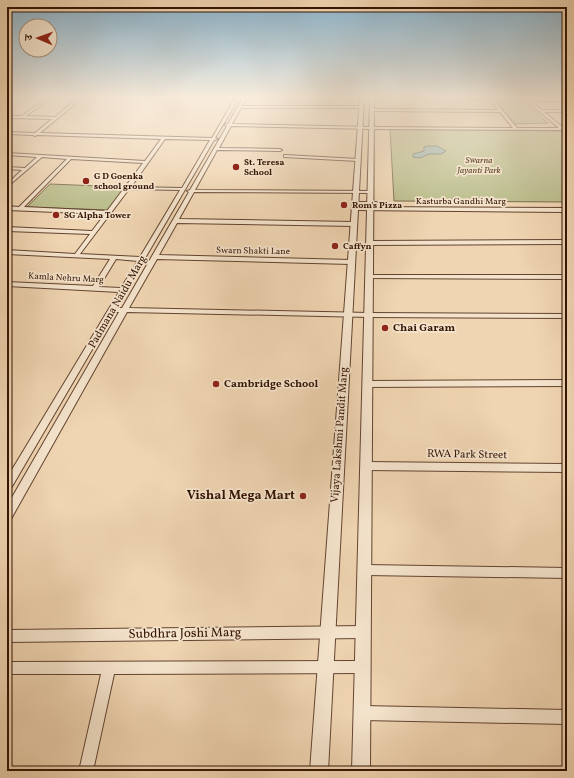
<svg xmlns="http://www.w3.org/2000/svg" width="574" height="778" font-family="Vollkorn,'Noto Serif Devanagari',serif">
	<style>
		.green { fill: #babd8c; stroke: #766848 }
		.water { fill: #9ab8b0; stroke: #71766b }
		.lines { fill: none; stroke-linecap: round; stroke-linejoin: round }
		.minor-casing { stroke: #624430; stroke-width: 2 }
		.tertiary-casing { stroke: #624430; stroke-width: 2 }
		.minor { fill: #f5e4cd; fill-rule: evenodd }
		.tertiary { fill: #f5e4cd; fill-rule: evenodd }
		.poi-dot { fill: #8f2418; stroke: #f5e4cd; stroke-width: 1.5 }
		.labels { text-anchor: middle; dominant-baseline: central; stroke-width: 3.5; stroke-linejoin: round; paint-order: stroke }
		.far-park-label { font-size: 9px; font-style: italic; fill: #5c472d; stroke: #f5e4cd }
		.far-poi-label { font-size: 9px; font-weight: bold; fill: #331404; stroke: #f5e4cd; text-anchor: start }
		.far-street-label { font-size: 9px; fill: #331404; stroke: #f5e4cd }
		.street-label { font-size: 11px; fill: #331404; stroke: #f5e4cd }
		.poi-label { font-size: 11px; font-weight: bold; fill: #331404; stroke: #f5e4cd; text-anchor: start }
		.near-poi-label { font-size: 13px; font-weight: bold; fill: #331404; stroke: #f5e4cd; text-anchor: end }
		.near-street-label { font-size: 13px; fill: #331404; stroke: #f5e4cd }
	</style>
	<rect width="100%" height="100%" fill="#f0d5b2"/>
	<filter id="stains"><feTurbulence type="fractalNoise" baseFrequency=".005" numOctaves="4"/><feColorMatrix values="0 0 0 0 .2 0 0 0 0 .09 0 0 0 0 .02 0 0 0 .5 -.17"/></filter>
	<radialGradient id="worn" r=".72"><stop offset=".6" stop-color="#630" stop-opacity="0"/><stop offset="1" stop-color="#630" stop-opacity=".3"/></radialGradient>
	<g class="green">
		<polygon points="492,98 519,98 548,123 515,124"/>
		<polygon points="390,129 567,131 567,202 394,201"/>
		<polygon points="50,184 125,187 108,210 27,207"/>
	</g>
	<polygon class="water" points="427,146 437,146 446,151 441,154 429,154 420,158 413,157 413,154 424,151 424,147"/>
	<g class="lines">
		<defs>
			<g id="minor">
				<polygon points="22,98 26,98 7,111 7,108"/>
				<path d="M47 98H51L26 116 55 117 78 98H82L40 133 212 138 235 98H239L215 138 218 139 214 140 116 308H122L189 192 187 191 190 190 227 126 224 125 228 124 243 98H247L242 106H361L363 107 361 108H241L232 124 372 127 513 128 500 112 372 111 370 110 372 109 498 110 490 100 370 98H492L517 128H559L523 98 567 99V101H531L542 110H567V112H544L564 128H567V130L372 129 231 126 219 148 280 149 282 150 280 151 217 150 195 190 371 191 373 192 371 193 194 192 179 219 354 222 357 224 354 226 177 223 159 255 351 260 354 262 351 264 157 259 129 308 369 313 567 314V318L369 317 127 312 11 519 7 521V506L119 312H114L10 490 7 491V478L119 292 7 286V282L93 286 110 259 7 254V250L75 254 90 234 7 231V227L92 231 105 214 7 210V206L19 207 67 159 42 157 7 187V184L22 170 7 169V167L25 168 37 157 7 155V153L145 161 161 139 37 135 35 136 33 135 7 134V132L35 133 52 119 7 118V116H22ZM165 139 210 140 182 188 131 187ZM71 159 143 163 107 211 24 207ZM129 189 180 190 140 257 80 254ZM116 259 138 261 121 288 99 287Z"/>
				<polygon points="285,155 358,159 360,160 358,161 284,157 284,155"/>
				<polygon points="353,202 376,202 378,203 376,204 355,204 353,203"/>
				<polygon points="355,207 567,208 567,212 353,210 353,208"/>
				<polygon points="567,240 567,244 370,245 367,243 370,241"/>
				<polygon points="369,275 567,275 567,279 367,278 367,276"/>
				<polygon points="567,380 567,386 367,387 364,386 363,384 364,382 367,381"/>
				<polygon points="366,462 567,464 567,472 366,470 363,469 361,466 363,463"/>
				<polygon points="365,565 567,568 567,578 365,575 361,574 360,570 361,566"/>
				<polygon points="364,626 368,628 370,632 368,636 364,638 7,642 7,630"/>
				<polygon points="363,661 367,663 369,667 367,671 363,673 114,674 93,771 79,771 101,674 7,674 7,662"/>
				<polygon points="362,706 567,710 567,724 362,720 357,718 355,713 357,708"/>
			</g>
			<g id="tertiary">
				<polygon points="360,98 364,98 328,771 310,771"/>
				<polygon points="370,98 374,98 370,771 352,771"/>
			</g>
		</defs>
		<use href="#minor" class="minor-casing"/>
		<use href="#tertiary" class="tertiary-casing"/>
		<use href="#minor" class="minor"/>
		<use href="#tertiary" class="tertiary"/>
	</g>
	<linearGradient id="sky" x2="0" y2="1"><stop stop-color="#89b6d2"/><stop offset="0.47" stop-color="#f8ecdc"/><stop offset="1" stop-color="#f8ecdc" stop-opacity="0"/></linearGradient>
	<rect width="574" height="207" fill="url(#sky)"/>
	<g class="poi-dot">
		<circle cx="236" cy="167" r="4"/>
		<circle cx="86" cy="181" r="4"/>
		<circle cx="344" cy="205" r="4"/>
		<circle cx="56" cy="215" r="4"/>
		<circle cx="335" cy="246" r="4"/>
		<circle cx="385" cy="328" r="4"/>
		<circle cx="216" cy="384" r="4"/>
		<circle cx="303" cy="496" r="4"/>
	</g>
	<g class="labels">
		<g class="far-park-label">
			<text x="479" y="160">Swarna<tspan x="479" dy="10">Jayanti Park</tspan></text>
		</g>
		<g class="far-poi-label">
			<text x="244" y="162">St. Teresa<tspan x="244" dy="10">School</tspan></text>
			<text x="94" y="176">G D Goenka<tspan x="94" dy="10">school ground</tspan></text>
			<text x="352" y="205">Rom's Pizza</text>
			<text x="64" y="215">SG Alpha Tower</text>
			<text x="343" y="246">Caffyn</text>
		</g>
		<g class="far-street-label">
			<text x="461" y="201">Kasturba Gandhi Marg</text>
			<text transform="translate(253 251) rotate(1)">Swarn Shakti Lane</text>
			<text transform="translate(66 278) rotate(3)">Kamla Nehru Marg</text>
		</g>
		<g class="street-label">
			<text transform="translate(118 302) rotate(-60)">Padmana Naidu Marg</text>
			<text transform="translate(340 435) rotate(-86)">Vijaya Lakshmi Pandit Marg</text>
			<text transform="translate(467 455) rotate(1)">RWA Park Street</text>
		</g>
		<g class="poi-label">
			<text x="393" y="328">Chai Garam</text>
			<text x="224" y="384">Cambridge School</text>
		</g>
		<g class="near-poi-label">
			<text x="295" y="496">Vishal Mega Mart</text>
		</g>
		<g class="near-street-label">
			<text transform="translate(185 634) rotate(-1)">Subdhra Joshi Marg</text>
		</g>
	</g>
	<rect width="574" height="778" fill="none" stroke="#f0d5b2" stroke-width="24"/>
	<rect x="8" y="8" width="558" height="762" fill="none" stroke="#331404" stroke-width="2"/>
	<rect x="12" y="12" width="550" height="754" fill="none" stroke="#331404"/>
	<g transform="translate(38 38) rotate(272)"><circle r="19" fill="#f5e4cd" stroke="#a7917d"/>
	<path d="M0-3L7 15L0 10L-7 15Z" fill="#8f2418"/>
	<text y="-6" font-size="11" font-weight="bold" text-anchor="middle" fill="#331404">उ</text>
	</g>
	<rect width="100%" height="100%" filter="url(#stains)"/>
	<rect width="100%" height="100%" fill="url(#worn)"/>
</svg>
